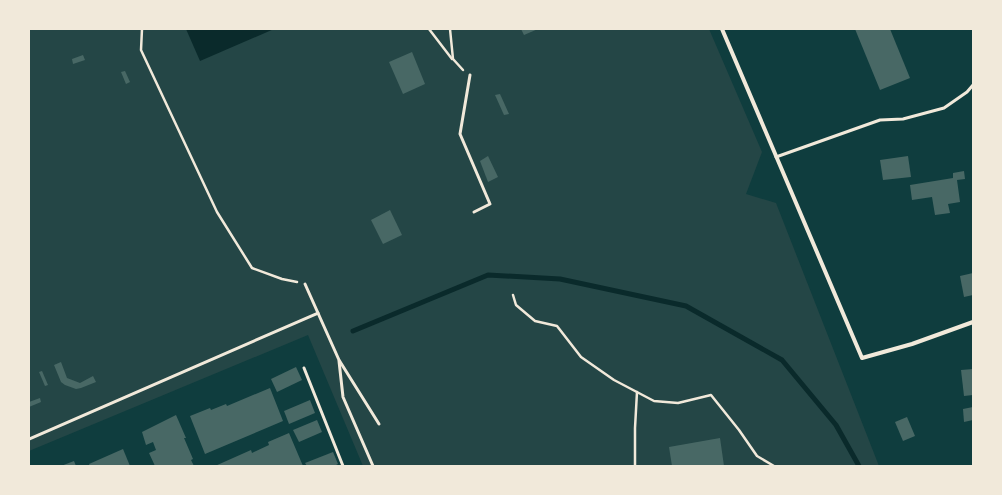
<svg xmlns="http://www.w3.org/2000/svg" width="1002" height="495" font-family="Manrope,sans-serif">
	<style>
		.green { fill: #244646 }
		.water { fill: #0a2a2b }
		.lines { fill: none; stroke-linecap: round; stroke-linejoin: round }
		.stream { stroke: #0a2a2b; stroke-width: 5 }
		.building { fill: #486865 }
		.path { stroke: #f1e9da; stroke-width: 2.5 }
		.service { stroke: #f1e9da; stroke-width: 3 }
		.minor { stroke: #f1e9da; stroke-width: 4 }
	</style>
	<rect width="100%" height="100%" fill="#0f3d3e"/>
	<polygon class="green" points="29,29 709,29 762,152 746,194 776,203 879,466 363,466 308,335 29,451"/>
	<polygon class="water" points="186,29 274,29 200,61"/>
	<g class="lines">
		<polyline class="stream" points="353,331 488,275 560,279 686,306 782,360 836,425 859,466"/>
	</g>
	<g class="building">
		<polygon points="521,29 538,29 524,35"/>
		<polygon points="855,29 890,29 910,78 880,90"/>
		<polygon points="412,52 425,84 403,94 389,62"/>
		<polygon points="83,55 85,60 73,64 72,59"/>
		<polygon points="125,71 130,82 126,84 121,72"/>
		<polygon points="500,94 509,114 504,115 495,95"/>
		<polygon points="488,156 498,177 488,182 480,161"/>
		<polygon points="908,156 911,177 883,180 880,160"/>
		<polygon points="964,171 965,179 957,180 960,202 948,204 950,213 935,215 932,197 912,200 910,185 953,178 953,173"/>
		<polygon points="390,210 402,235 383,244 371,220"/>
		<polygon points="973,273 973,295 964,297 960,276"/>
		<polygon points="61,362 67,378 80,383 93,376 96,382 81,388 76,389 65,385 61,382 54,365"/>
		<polygon points="296,367 302,380 277,392 271,379"/>
		<polygon points="973,369 973,395 964,396 961,370"/>
		<polygon points="42,371 48,385 45,386 39,372"/>
		<polygon points="270,388 283,421 205,454 190,416 210,408 211,410 226,404 227,406"/>
		<polygon points="40,398 41,402 29,407 29,402"/>
		<polygon points="310,400 315,413 289,424 284,411"/>
		<polygon points="973,407 973,420 964,422 963,409"/>
		<polygon points="176,415 186,438 184,438 193,459 191,460 194,466 155,466 149,453 156,450 153,442 146,445 142,432"/>
		<polygon points="907,417 915,436 903,441 895,422"/>
		<polygon points="317,420 322,432 299,442 293,430"/>
		<polygon points="289,433 303,466 215,466 251,450 252,453 269,445 268,442"/>
		<polygon points="720,438 724,466 672,466 669,447"/>
		<polygon points="123,449 130,466 90,466 89,464"/>
		<polygon points="333,452 338,464 334,466 307,466 305,463"/>
		<polygon points="74,461 76,466 61,466"/>
	</g>
	<g class="lines">
		<g class="path">
			<polyline points="142,29 141,50 217,212 252,268 282,279 297,282"/>
			<polyline points="429,29 452,59"/>
			<polyline points="450,29 453,59 463,70"/>
			<polyline points="513,295 516,305 535,321 557,326 581,357 614,380 654,401 678,403 711,395 739,430 757,456 774,466"/>
			<polyline points="635,466 635,428 637,392"/>
		</g>
		<g class="service">
			<polyline points="470,75 460,134 490,204 474,212"/>
			<polyline points="776,157 880,120 903,119 944,108 967,92 973,85"/>
			<polyline points="305,284 339,360 379,424"/>
			<polyline points="339,361 343,397 373,466"/>
			<polyline points="304,368 343,466"/>
			<polyline points="29,439 318,313"/>
		</g>
		<polyline class="minor" points="722,29 862,358 912,344 973,322"/>
	</g>
	<rect width="1002" height="495" fill="none" stroke="#f1e9da" stroke-width="60"/>
</svg>
